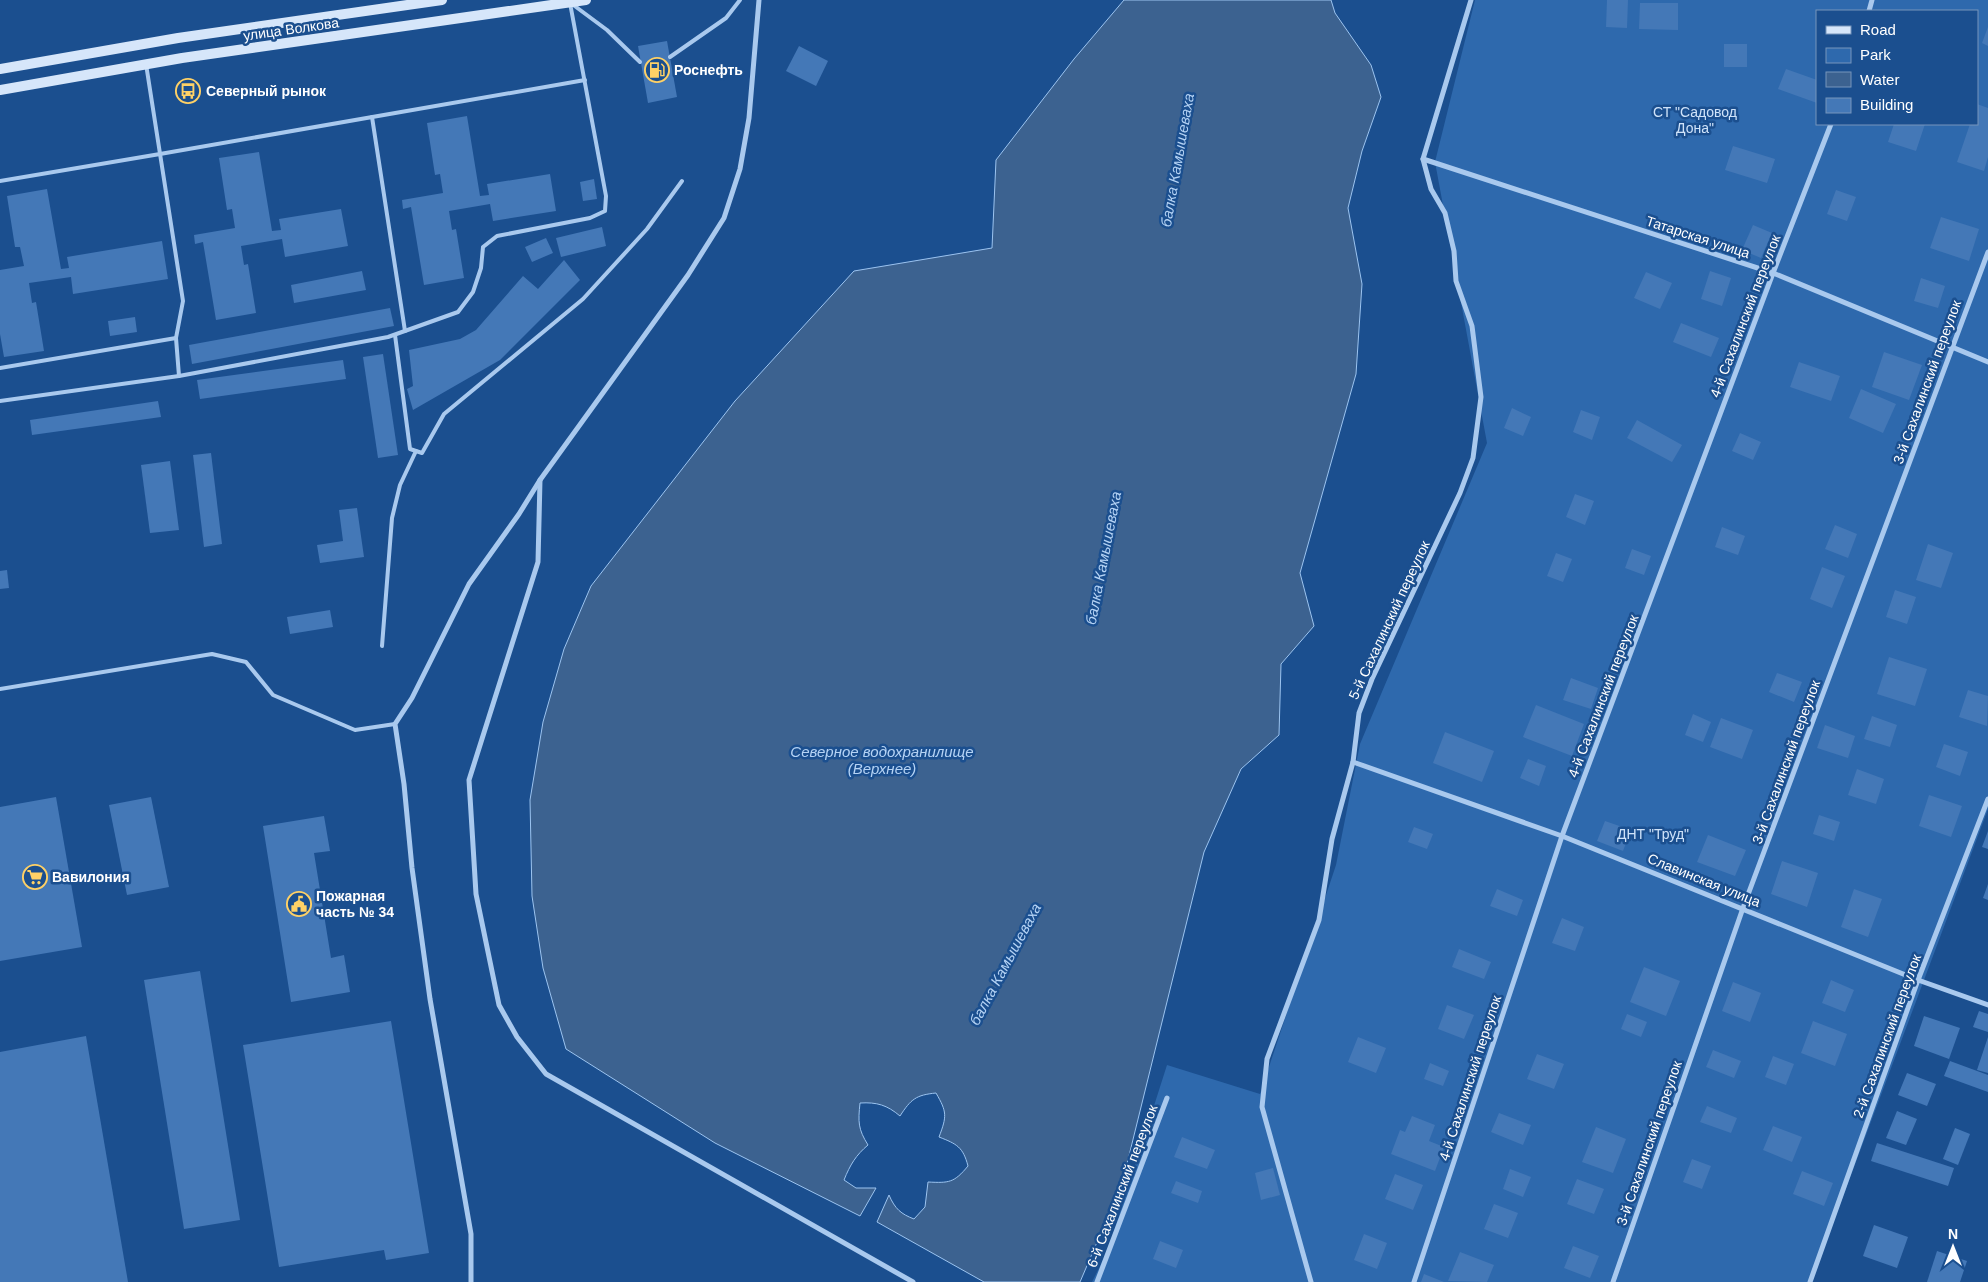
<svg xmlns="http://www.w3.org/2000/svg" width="1988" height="1282" font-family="Helvetica,sans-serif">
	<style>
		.green { fill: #2e69ad; fill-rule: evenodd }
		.water { fill: #3c6290; stroke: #9cc4f0 }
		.building { fill: #4478b7 }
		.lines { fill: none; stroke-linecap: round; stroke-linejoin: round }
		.service { stroke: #a9c9ee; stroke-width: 4 }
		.minor { stroke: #a9c9ee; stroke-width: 5 }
		.secondary { stroke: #d6e6fa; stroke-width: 10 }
		.labels { text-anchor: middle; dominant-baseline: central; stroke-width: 5; stroke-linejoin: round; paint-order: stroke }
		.street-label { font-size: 14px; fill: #fff; stroke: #1b4f8f }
		.poi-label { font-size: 14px; font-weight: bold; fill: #fff; stroke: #1b4f8f; text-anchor: start }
		.park-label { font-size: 14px; fill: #cfe3fa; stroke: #1b4f8f }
		.water-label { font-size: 15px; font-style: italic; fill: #b5d3f5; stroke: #1b4f8f }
	</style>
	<rect width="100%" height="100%" fill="#1b4f8f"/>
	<path class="green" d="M1475 0H1988V809L1811 1282H1092L1108 1250 1167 1065 1260 1094 1336 865 1360 744 1487 443 1435 162ZM1817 11H1977V124H1817Z"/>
	<path class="water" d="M1124 0H1331L1335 13 1371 65 1381 97 1362 151 1348 208 1362 284 1356 374 1300 573 1314 626 1281 664 1279 735 1241 769 1204 852 1122 1184 1080 1282H984L877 1222 889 1195C895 1209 901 1214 914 1219L925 1207 928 1182C949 1183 954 1183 968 1166 963 1147 957 1144 939 1137 947 1116 947 1112 936 1093 916 1095 911 1099 900 1116 887 1105 877 1102 860 1103 858 1122 858 1129 868 1145 856 1155 850 1165 844 1180L856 1188H876L860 1216 715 1143 566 1049 543 968 532 896 530 800 543 722 564 649 591 586 735 401 854 271 992 248 996 160 1074 59Z"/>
	<g class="building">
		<polygon points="1607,0 1628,0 1627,28 1606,27"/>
		<polygon points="1640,3 1678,3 1678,30 1639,29"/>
		<polygon points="1988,27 1988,46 1982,43"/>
		<polygon points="667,41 677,97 648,103 638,46"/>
		<rect x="1724" y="44" width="23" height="23"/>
		<polygon points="799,46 828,61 816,86 786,71"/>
		<polygon points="1786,69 1817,80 1817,103 1778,89"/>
		<polygon points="1977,104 1988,108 1988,157 1984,171 1957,162 1970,124 1977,124"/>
		<polygon points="467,116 480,196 489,195 487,184 550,174 556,211 493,221 490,204 449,211 452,230 456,229 464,278 424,285 411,207 403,209 402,200 443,193 440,174 435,175 427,123"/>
		<polygon points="1894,124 1925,124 1916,151 1888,142"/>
		<polygon points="1733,146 1775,159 1767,183 1725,170"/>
		<polygon points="259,152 272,231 281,230 279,219 341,209 348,246 285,257 282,239 241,246 244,265 248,264 256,313 216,320 203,242 195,244 194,235 235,228 232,209 227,210 219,158"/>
		<polygon points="594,179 597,199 583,201 580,182"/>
		<polygon points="47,189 61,269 69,268 67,257 162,241 168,279 73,294 71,277 29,283 32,303 36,302 44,351 4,357 0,334 0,270 24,266 20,247 15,247 7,196"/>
		<polygon points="1836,190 1856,197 1847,221 1827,214"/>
		<polygon points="1941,217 1979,229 1969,261 1930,248"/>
		<polygon points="1753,225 1772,233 1761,258 1742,250"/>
		<polygon points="602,227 606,246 561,257 556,238"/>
		<polygon points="546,238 553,253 532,262 525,247"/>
		<polygon points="564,260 580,280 500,360 413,410 407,389 413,386 409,350 460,339 476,330 523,276 538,289"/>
		<polygon points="362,271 366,290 294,303 291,285"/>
		<polygon points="1710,271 1731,278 1722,306 1701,299"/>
		<polygon points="1646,272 1672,283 1660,309 1634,298"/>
		<polygon points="1921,278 1945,286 1938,308 1914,301"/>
		<polygon points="390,308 394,326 192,364 189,345"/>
		<polygon points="135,317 137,332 110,336 108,321"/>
		<polygon points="1681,323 1719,338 1711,357 1673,342"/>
		<polygon points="1884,352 1922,365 1909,400 1872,387"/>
		<polygon points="383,354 398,455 378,458 363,357"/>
		<polygon points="343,360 346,379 200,399 197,380"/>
		<polygon points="1799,362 1840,376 1831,401 1790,387"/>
		<polygon points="1861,389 1896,404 1883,433 1849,418"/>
		<polygon points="158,401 161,417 32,435 30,420"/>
		<polygon points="1512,408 1531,417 1523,436 1504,428"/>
		<polygon points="1581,410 1600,417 1592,440 1573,432"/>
		<polygon points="1637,420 1682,445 1672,462 1627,438"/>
		<polygon points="1740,433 1761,442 1753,460 1732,451"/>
		<polygon points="211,453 222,544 204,547 193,455"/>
		<polygon points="170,461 179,530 150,533 141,465"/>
		<polygon points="1575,494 1594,501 1585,525 1566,517"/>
		<polygon points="357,508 364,557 320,563 317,545 343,541 339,510"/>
		<polygon points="1835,525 1857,534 1848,558 1825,549"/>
		<polygon points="1722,527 1745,536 1738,555 1715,547"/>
		<polygon points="1928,544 1953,553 1941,588 1916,580"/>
		<polygon points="1632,549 1651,556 1644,575 1625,568"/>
		<polygon points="1556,553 1572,559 1563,582 1547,576"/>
		<polygon points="1822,567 1845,576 1832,608 1810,599"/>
		<polygon points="7,570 9,588 0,589 0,571"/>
		<polygon points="1895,590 1916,597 1907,624 1886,617"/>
		<polygon points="330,610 333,627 290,634 287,617"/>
		<polygon points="1889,657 1927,669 1915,706 1877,694"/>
		<polygon points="1777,673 1802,682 1794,702 1769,692"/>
		<polygon points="1571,678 1598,688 1591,709 1563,700"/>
		<polygon points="1968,690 1988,696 1987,726 1959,717"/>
		<polygon points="1536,705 1584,724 1572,756 1523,737"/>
		<polygon points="1693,714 1711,722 1703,742 1685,735"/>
		<polygon points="1872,716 1897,725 1890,747 1864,739"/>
		<polygon points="1721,718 1753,730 1742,759 1710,747"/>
		<polygon points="1825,725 1855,736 1848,758 1817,748"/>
		<polygon points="1445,732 1494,751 1482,782 1433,763"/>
		<polygon points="1944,744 1968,752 1960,776 1936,767"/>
		<polygon points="1528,759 1546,766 1539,786 1520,778"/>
		<polygon points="1857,769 1884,779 1876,804 1848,795"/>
		<polygon points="1929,795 1962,806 1951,837 1919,826"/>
		<polygon points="56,797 82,947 0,961 0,807"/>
		<polygon points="151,797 169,887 127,895 109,805"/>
		<polygon points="1819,815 1840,822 1834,841 1813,834"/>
		<polygon points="324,816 330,851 314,853 331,958 344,955 350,992 291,1002 263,826"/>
		<polygon points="1605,821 1631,830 1623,851 1597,841"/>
		<polygon points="1414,827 1433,834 1427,849 1408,842"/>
		<polygon points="1988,831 1988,849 1982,847"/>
		<polygon points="1708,835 1746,850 1735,876 1697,862"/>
		<polygon points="1782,861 1818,873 1807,907 1771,894"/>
		<polygon points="1988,884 1988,900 1983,898"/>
		<polygon points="1497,889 1523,900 1517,916 1490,906"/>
		<polygon points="1854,889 1882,899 1868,937 1841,927"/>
		<polygon points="1562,918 1584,927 1575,951 1552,943"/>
		<polygon points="1459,949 1491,962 1484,979 1452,967"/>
		<polygon points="1644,967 1680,981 1666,1016 1630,1002"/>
		<polygon points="200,971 240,1220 184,1229 144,980"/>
		<polygon points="1831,980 1854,990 1845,1012 1822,1003"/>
		<polygon points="1733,982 1761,993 1750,1022 1722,1011"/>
		<polygon points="1447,1005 1474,1015 1464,1039 1438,1029"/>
		<polygon points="1979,1011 1988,1014 1988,1032 1973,1027"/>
		<polygon points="1627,1014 1647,1022 1641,1037 1621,1029"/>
		<polygon points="1924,1016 1960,1028 1949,1059 1914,1046"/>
		<polygon points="391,1021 429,1253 386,1260 384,1250 279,1267 243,1045"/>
		<polygon points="1813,1021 1847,1034 1835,1066 1801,1053"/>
		<polygon points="86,1036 128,1282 0,1282 0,1052"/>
		<polygon points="1358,1037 1386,1048 1376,1073 1348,1062"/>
		<polygon points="1988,1037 1988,1073 1977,1070"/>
		<polygon points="1713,1050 1741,1061 1734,1078 1706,1067"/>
		<polygon points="1537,1054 1564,1064 1554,1089 1527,1079"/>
		<polygon points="1773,1056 1794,1064 1786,1085 1765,1077"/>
		<polygon points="1950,1061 1988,1075 1988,1092 1944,1076"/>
		<polygon points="1430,1063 1449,1071 1443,1086 1424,1079"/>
		<polygon points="1907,1073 1936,1084 1927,1106 1898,1095"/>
		<polygon points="1707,1106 1737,1118 1731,1133 1700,1122"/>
		<polygon points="1897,1111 1917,1119 1906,1145 1886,1138"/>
		<polygon points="1499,1113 1531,1125 1523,1145 1491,1132"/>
		<polygon points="1412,1116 1435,1125 1429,1141 1444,1147 1435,1171 1391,1154 1400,1130 1405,1132"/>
		<polygon points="1773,1126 1802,1137 1792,1162 1763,1150"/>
		<polygon points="1596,1127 1626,1139 1613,1173 1582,1162"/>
		<polygon points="1955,1128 1970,1134 1958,1165 1943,1159"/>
		<polygon points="1182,1137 1215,1150 1207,1169 1174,1157"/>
		<polygon points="1877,1143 1954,1168 1948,1186 1871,1161"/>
		<polygon points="1692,1159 1711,1166 1702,1189 1683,1182"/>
		<polygon points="1273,1168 1280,1195 1261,1200 1255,1173"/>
		<polygon points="1510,1169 1531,1177 1523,1197 1503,1189"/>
		<polygon points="1802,1171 1833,1183 1824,1206 1793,1194"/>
		<polygon points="1395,1174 1423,1185 1413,1210 1385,1199"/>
		<polygon points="1577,1179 1604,1189 1594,1214 1567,1204"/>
		<polygon points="1176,1181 1202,1191 1198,1203 1171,1193"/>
		<polygon points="1494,1204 1518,1213 1508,1238 1484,1229"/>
		<polygon points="1874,1225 1908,1237 1897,1268 1863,1256"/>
		<polygon points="1364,1234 1387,1243 1377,1269 1354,1260"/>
		<polygon points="1160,1241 1183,1250 1176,1268 1153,1259"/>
		<polygon points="1573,1246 1599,1256 1590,1278 1564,1268"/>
		<polygon points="1937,1251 1967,1261 1960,1282 1927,1282"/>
		<polygon points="1460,1252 1494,1265 1487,1282 1448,1281"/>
		<polygon points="1424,1274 1444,1282 1421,1282"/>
	</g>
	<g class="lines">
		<g class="service">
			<polyline points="572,4 607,30 640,62"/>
			<polyline points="670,57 726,18 740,0"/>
			<polyline points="146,64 183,301 176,338 179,376"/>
			<polyline points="372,117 405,331"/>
			<polyline points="0,181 160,154 585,80"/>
			<polyline points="395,335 410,449 422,453 444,414 583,299 647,229 682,181"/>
			<polyline points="0,368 176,338"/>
			<polyline points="0,401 179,376 388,337 458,312 473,292 481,268 483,247 497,236 590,218 605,211 606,196 570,3"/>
			<polyline points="382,646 392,518 400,485 416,451"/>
			<polyline points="0,689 212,654 246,662 273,695 355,730 395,724"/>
		</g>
		<g class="minor">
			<polyline points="1869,11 1872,0"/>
			<polyline points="1423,159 1773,273 1988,362"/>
			<polyline points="540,480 538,562 469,780 476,894 499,1005 517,1037 546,1074 913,1282"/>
			<polyline points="1353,762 1562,836 1918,980 1988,1005"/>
			<polyline points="471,1282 471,1234 430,999 412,868 404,784 395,724 412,698 469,584 519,514 540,480 688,275 724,218 740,169 749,118 759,0"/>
			<polyline points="1097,1282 1167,1098"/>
			<polyline points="1311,1282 1262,1107 1267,1059 1319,920 1332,839 1353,762 1359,713 1372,679 1460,493 1473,458 1481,397 1472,326 1456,281 1454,251 1445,213 1431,189 1423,159 1471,0"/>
			<polyline points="1414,1282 1562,836 1773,273 1831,124"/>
			<polyline points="1613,1282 1743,908 1988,252"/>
			<polyline points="1810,1282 1918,980 1988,799"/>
		</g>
		<g class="secondary">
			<polyline points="0,69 178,38 442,0"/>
			<polyline points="0,90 182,58 586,0"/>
		</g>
	</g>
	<defs>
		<symbol id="fuel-ring" viewBox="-11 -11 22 22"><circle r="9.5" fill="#1b4f8f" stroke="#ffd166" stroke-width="1.5"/><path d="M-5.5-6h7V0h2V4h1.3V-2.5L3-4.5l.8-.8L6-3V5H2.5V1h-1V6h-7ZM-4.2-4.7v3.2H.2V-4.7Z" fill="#ffd166"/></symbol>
		<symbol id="bus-ring" viewBox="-11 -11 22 22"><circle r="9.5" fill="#1b4f8f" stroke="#ffd166" stroke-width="1.5"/><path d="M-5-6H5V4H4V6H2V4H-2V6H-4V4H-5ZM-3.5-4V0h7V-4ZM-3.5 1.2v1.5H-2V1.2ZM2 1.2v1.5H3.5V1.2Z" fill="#ffd166"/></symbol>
		<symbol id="supermarket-ring" viewBox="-11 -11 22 22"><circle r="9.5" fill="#1b4f8f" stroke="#ffd166" stroke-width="1.5"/><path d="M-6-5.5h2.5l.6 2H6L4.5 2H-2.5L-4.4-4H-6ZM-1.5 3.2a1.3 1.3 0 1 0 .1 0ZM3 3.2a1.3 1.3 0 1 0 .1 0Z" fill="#ffd166"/></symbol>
		<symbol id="civic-ring" viewBox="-11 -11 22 22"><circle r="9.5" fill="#1b4f8f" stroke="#ffd166" stroke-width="1.5"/><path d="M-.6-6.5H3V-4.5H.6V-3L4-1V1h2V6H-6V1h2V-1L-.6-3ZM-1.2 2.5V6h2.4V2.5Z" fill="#ffd166"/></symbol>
	</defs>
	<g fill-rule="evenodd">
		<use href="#fuel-ring" x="643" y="56" width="28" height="28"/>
		<use href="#bus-ring" x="174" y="77" width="28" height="28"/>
		<use href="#supermarket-ring" x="21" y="863" width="28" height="28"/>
		<use href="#civic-ring" x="285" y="890" width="28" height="28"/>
	</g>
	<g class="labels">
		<g class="street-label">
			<text transform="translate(291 29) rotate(-8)">улица Волкова</text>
			<text transform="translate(1698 237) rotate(18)">Татарская улица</text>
			<text transform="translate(1745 316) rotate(-69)">4-й Сахалинский переулок</text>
			<text transform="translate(1927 382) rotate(-70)">3-й Сахалинский переулок</text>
			<text transform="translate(1389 620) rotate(-65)">5-й Сахалинский переулок</text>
			<text transform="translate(1603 696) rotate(-69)">4-й Сахалинский переулок</text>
			<text transform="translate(1786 762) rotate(-70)">3-й Сахалинский переулок</text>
			<text transform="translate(1704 880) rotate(22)">Славинская улица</text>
			<text transform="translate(1887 1036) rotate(-70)">2-й Сахалинский переулок</text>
			<text transform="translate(1470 1078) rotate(-72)">4-й Сахалинский переулок</text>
			<text transform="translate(1649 1143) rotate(-71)">3-й Сахалинский переулок</text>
			<text transform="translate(1122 1186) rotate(-69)">6-й Сахалинский переулок</text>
		</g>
		<g class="poi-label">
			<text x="674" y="70">Роснефть</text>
			<text x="206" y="91">Северный рынок</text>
			<text x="52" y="877">Вавилония</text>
			<text x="316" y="896">Пожарная<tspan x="316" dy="16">часть № 34</tspan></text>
		</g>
		<g class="park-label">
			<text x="1695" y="112">СТ "Садовод<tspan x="1695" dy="16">Дона"</tspan></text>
			<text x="1653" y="834">ДНТ "Труд"</text>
		</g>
		<g class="water-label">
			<text transform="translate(1177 160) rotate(-80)">балка Камышеваха</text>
			<text transform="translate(1103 558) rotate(-79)">балка Камышеваха</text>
			<text x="882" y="751">Северное водохранилище<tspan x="882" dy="17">(Верхнее)</tspan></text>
			<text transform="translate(1005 964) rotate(-62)">балка Камышеваха</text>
		</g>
	</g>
	<rect x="1816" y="10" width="162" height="115" fill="#1b4f8f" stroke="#7695bc"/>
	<rect x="1826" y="26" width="25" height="8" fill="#d6e6fa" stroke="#7695bc"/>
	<text x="1860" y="35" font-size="15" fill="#ffffff">Road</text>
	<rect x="1826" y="48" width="25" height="15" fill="#2e69ad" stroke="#7695bc"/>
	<text x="1860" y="60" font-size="15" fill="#ffffff">Park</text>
	<rect x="1826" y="72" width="25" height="15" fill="#3c6290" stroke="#7695bc"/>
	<text x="1860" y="85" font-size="15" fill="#ffffff">Water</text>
	<rect x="1826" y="98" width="25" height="15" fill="#4478b7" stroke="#7695bc"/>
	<text x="1860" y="110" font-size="15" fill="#ffffff">Building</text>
	<g transform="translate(1953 1247)" stroke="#1b4f8f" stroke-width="4" paint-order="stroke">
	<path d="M0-4L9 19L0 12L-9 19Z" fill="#ffffff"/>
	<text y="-8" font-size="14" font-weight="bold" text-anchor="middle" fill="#ffffff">N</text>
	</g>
</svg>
